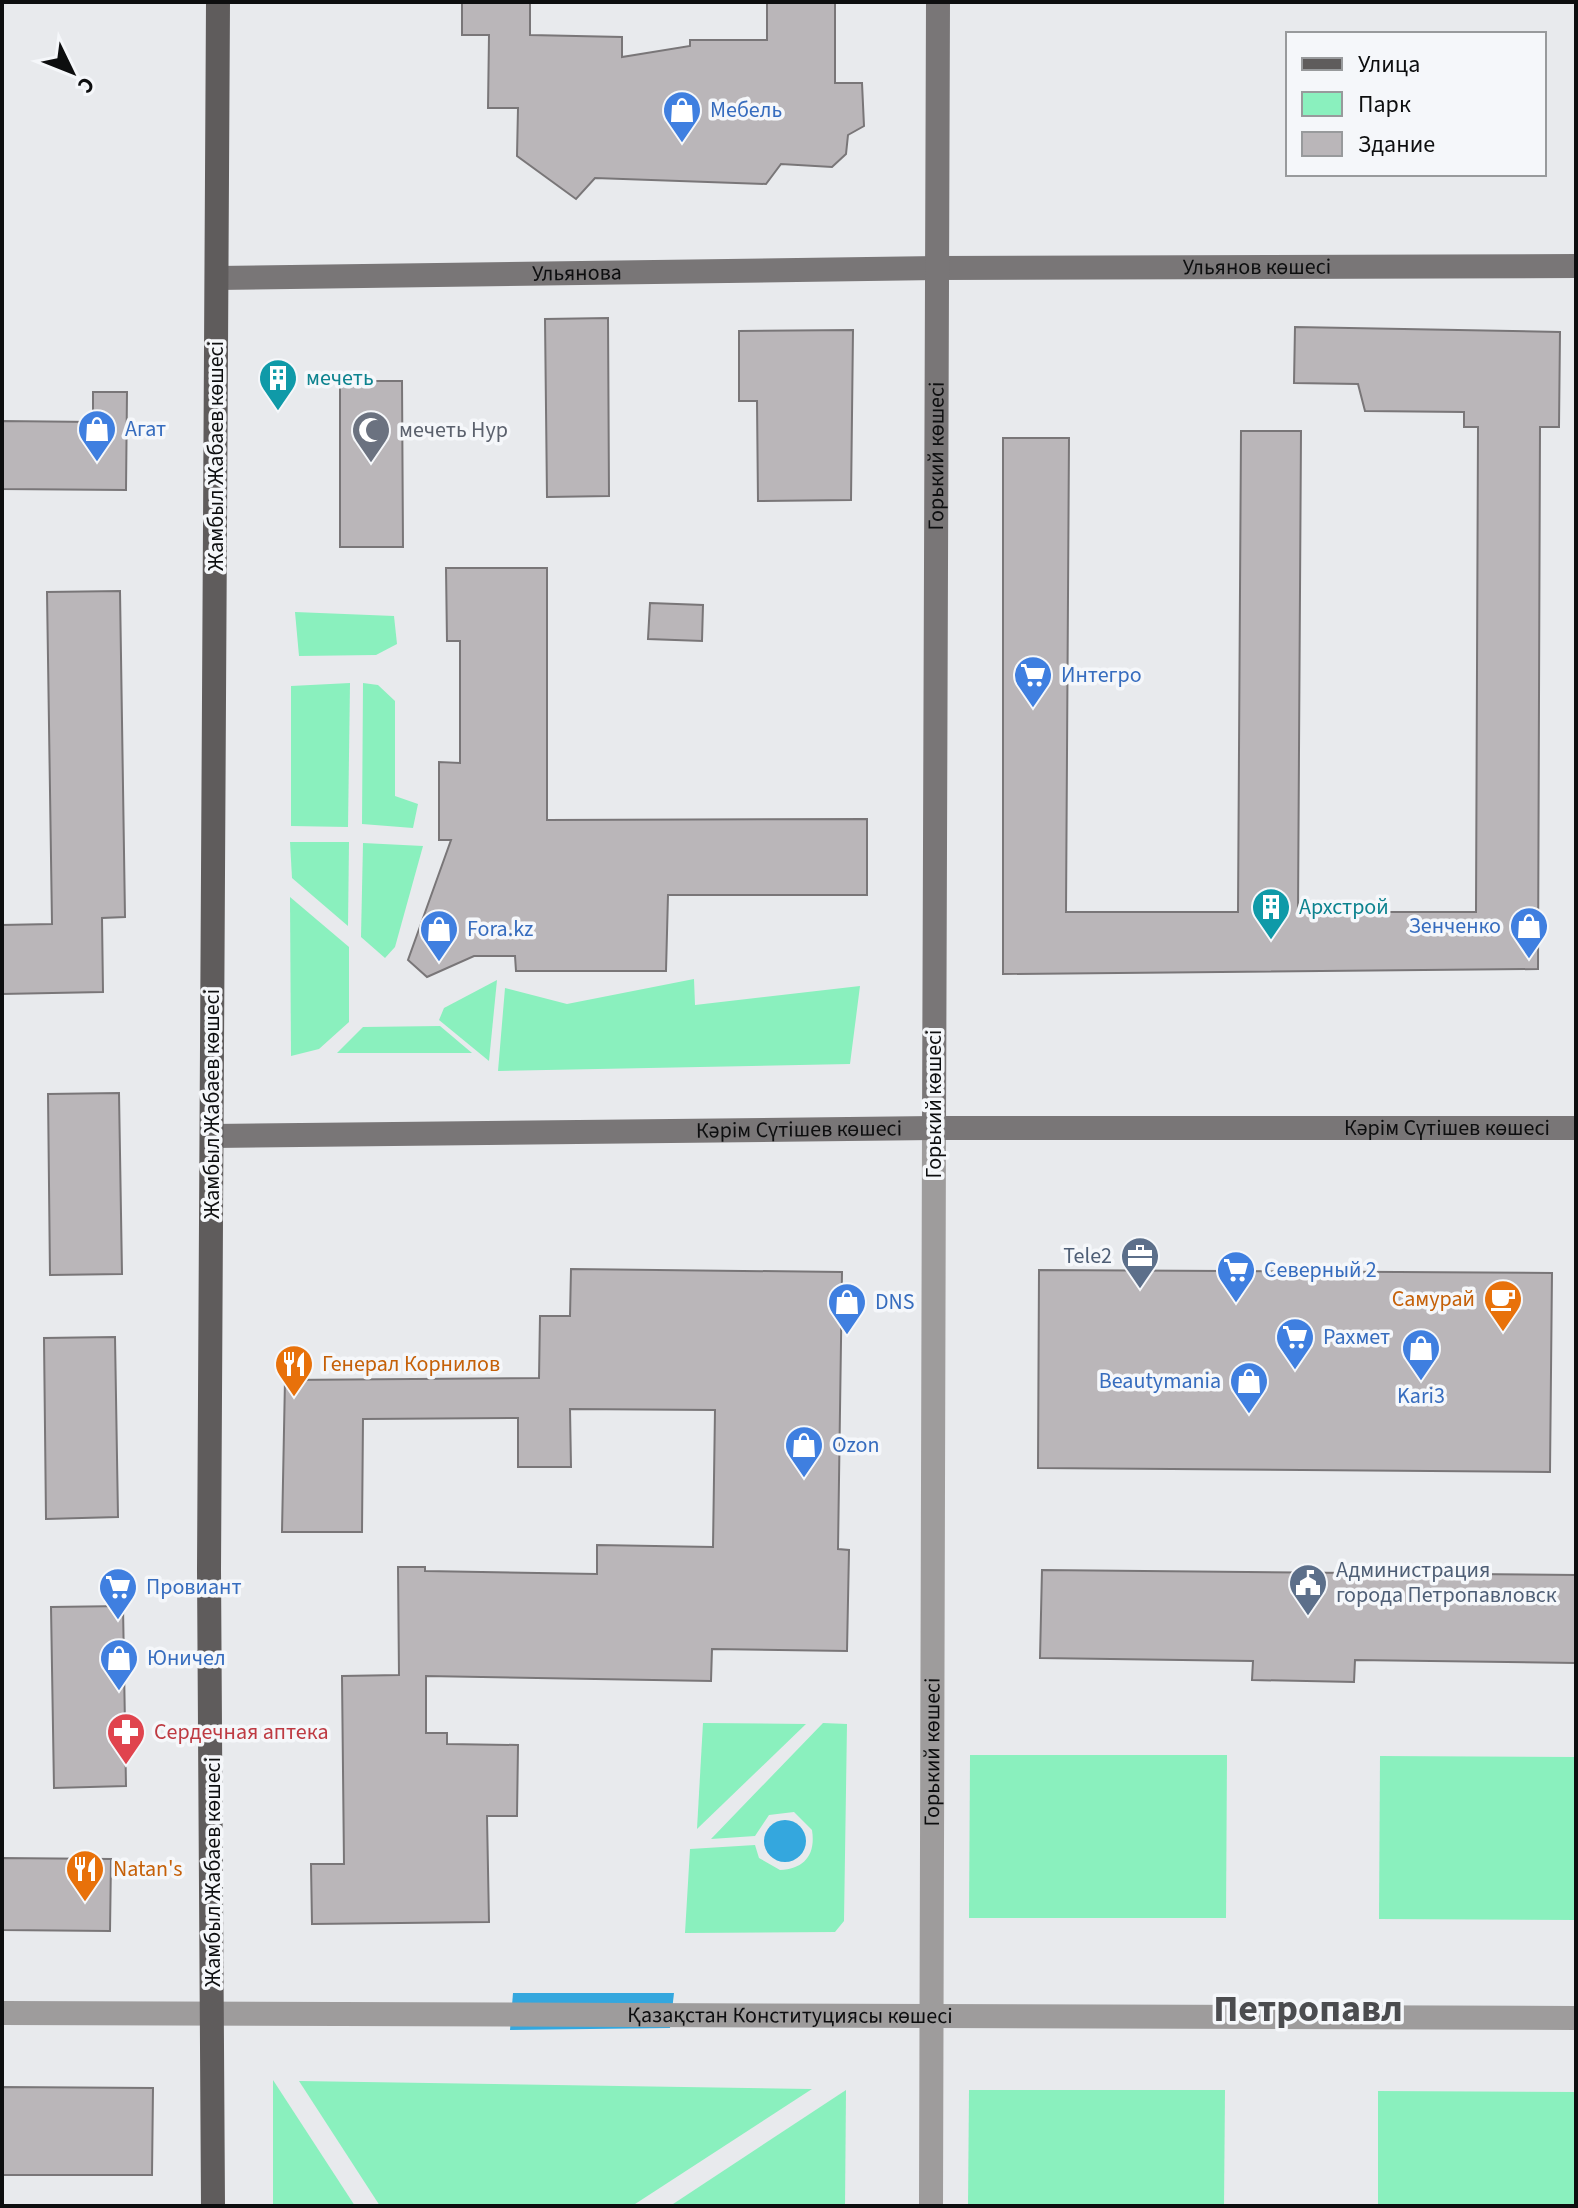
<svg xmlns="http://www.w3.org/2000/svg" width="1578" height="2208" font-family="'Source Sans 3',sans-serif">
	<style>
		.green { fill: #8af0be }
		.water { fill: #34a7de }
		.building { fill: #bab6b9; stroke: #797678; stroke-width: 2 }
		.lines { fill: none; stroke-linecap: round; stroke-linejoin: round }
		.street { stroke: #9e9c9c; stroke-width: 24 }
		.secondary { stroke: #797677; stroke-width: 24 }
		.primary { stroke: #5f5c5c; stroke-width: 24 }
		.labels { text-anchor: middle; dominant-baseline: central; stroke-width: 7; stroke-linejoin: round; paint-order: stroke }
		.shop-label { font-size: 22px; fill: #366cbe; stroke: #f5f7fa; text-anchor: start }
		.street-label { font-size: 22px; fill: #0d0e0f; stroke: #f5f7fa }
		.culture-label { font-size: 22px; fill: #0d838f; stroke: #f5f7fa; text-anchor: start }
		.worship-label { font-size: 22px; fill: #5b616d; stroke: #f5f7fa; text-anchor: start }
		.service-label { font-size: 22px; fill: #4e5e75; stroke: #f5f7fa; text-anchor: end }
		.food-label { font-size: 22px; fill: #c56008; stroke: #f5f7fa; text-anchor: start }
		.health-label { font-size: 22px; fill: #be3a42; stroke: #f5f7fa; text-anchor: start }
		.town-label { font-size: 38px; font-weight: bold; fill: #4b4c4f; stroke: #f5f7fa }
	</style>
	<rect width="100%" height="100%" fill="#e8eaed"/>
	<g class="green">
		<polygon points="295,612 394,616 397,644 376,655 299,656"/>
		<polygon points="350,683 348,827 291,826 291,686"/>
		<polygon points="363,683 378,685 395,701 395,796 418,804 413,828 362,824"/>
		<polygon points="290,842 349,842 348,926 292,878"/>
		<polygon points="363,843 423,846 395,947 385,958 361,937"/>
		<polygon points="290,897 349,947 349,1022 319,1049 291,1056"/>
		<polygon points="694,979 695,1005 860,986 850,1064 498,1071 505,988 567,1004"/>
		<polygon points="497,980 489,1061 439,1020 444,1008"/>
		<polygon points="440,1026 472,1053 337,1053 363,1027"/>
		<polygon points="703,1723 806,1724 697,1829"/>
		<path d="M823 1723 847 1724 844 1921 835 1932 685 1933 690 1849 755 1845 759 1858 780 1870C804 1869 816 1855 812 1830L794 1812 769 1815 755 1836 711 1839Z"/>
		<polygon points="970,1755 1227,1755 1226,1918 969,1918"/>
		<polygon points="1380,1756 1576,1757 1576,1920 1379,1919"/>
		<polygon points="273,2080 355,2206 273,2206"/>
		<polygon points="299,2081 812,2089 632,2206 380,2206"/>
		<polygon points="846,2090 845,2206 670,2206"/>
		<polygon points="969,2090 1225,2090 1224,2206 968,2206"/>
		<polygon points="1378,2091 1576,2092 1576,2206 1378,2206"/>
	</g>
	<g class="water">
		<circle cx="785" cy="1841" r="21"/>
		<polygon points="513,1993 674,1993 670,2028 510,2030"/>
	</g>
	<g class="building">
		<polygon points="462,2 530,2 530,35 622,37 622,57 690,46 690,40 767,40 767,2 835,2 835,83 862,83 864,126 848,135 846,154 832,167 781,164 766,184 595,178 576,199 517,156 518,108 488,108 489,35 462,35"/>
		<polygon points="608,318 609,496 547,497 545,319"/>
		<polygon points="1295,327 1560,332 1559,427 1540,427 1538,969 1003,974 1003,438 1069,438 1066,912 1238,912 1241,431 1301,431 1298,912 1476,912 1478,427 1464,427 1464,412 1365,411 1358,384 1294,383"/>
		<polygon points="853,330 851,500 758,501 757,401 739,401 739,331"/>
		<polygon points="340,381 402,381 403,547 340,547"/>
		<polygon points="93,392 127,392 126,490 2,489 2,421 93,422"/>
		<polygon points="446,568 547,568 547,820 867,819 867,895 668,895 666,971 516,971 515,956 474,956 427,977 408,960 451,840 439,840 439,762 460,763 460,641 447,641"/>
		<polygon points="120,591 125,917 102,918 103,992 2,994 2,925 52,924 47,592"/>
		<polygon points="650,603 703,605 702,641 648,639"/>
		<polygon points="119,1093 122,1274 50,1275 48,1094"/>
		<polygon points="571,1269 842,1272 838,1549 849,1550 847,1651 712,1649 711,1681 426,1676 426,1733 447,1733 447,1744 518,1745 517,1816 487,1816 489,1922 312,1924 311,1864 344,1864 342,1676 399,1675 398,1567 425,1567 425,1571 597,1574 597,1545 713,1547 715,1410 570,1409 571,1467 518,1467 518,1418 363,1419 362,1532 282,1532 285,1380 539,1378 540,1316 570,1316"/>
		<polygon points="1039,1270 1552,1273 1550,1472 1038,1468"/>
		<polygon points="115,1337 118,1517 46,1519 44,1338"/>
		<polygon points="1042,1570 1576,1575 1576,1663 1355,1660 1354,1682 1252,1680 1253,1661 1040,1658"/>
		<polygon points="123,1606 126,1786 54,1788 51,1607"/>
		<polygon points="2,1858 111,1859 110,1931 2,1930"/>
		<polygon points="2,2087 153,2088 152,2175 2,2175"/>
	</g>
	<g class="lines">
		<g class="street">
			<path id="s1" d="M2 2013 1576 2018"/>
			<path id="s2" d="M931 2206 934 1128"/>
		</g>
		<g class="secondary">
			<path id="s3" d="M217 278 938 268 1576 266"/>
			<path id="s4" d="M934 1128 938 2"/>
			<path id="s5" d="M213 1136 934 1128H1576"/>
		</g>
		<polyline class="primary" points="213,2206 209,1570 218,2"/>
	</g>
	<defs>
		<symbol id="shop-pin" viewBox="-11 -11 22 30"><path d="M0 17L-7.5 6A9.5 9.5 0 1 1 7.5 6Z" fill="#3f7fe0" stroke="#f5f7fa"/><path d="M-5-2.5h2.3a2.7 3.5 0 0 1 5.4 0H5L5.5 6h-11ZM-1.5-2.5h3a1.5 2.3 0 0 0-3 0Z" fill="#fff"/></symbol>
		<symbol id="building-pin" viewBox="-11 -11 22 30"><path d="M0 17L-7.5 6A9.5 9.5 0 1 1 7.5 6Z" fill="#0f9aa8" stroke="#f5f7fa"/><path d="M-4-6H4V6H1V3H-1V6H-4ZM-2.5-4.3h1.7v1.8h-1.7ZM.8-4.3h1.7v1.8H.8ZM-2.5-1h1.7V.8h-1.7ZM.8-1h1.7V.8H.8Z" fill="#fff"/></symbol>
		<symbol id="mosque-pin" viewBox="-11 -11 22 30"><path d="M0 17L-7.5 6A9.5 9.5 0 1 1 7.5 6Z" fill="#6b7280" stroke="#f5f7fa"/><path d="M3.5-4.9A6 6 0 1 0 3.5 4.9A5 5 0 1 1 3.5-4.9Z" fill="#fff"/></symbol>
		<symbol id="supermarket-pin" viewBox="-11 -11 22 30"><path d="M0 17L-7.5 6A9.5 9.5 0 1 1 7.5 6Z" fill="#3f7fe0" stroke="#f5f7fa"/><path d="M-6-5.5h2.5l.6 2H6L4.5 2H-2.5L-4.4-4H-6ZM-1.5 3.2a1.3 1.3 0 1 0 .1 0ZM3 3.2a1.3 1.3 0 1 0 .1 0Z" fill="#fff"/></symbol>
		<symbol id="office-pin" viewBox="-11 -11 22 30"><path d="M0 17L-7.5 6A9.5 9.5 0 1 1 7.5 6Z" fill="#5c6f8a" stroke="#f5f7fa"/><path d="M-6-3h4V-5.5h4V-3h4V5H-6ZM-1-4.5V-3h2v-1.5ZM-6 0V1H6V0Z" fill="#fff"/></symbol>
		<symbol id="cafe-pin" viewBox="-11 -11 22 30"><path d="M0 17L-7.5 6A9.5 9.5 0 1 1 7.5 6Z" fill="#e8710a" stroke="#f5f7fa"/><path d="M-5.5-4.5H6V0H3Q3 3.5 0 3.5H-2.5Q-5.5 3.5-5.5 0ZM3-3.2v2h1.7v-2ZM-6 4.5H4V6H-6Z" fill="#fff"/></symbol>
		<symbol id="restaurant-pin" viewBox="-11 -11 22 30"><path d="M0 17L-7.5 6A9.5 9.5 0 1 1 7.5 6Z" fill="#e8710a" stroke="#f5f7fa"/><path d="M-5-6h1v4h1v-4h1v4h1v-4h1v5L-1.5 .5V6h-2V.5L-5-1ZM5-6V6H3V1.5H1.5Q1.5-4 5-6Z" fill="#fff"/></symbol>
		<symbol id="civic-pin" viewBox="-11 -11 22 30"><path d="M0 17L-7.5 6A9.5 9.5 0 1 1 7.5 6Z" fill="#5c6f8a" stroke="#f5f7fa"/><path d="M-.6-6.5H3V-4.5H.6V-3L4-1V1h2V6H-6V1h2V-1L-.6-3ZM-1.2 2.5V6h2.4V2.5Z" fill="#fff"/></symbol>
		<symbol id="pharmacy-pin" viewBox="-11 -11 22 30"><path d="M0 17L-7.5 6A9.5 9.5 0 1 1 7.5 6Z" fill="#e0444e" stroke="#f5f7fa"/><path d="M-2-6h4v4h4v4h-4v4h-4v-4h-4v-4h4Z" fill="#fff"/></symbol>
	</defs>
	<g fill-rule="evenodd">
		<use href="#shop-pin" x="660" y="88" width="44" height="60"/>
		<use href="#building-pin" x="256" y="356" width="44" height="60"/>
		<use href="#shop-pin" x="75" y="407" width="44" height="60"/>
		<use href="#mosque-pin" x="349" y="408" width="44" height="60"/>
		<use href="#supermarket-pin" x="1011" y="653" width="44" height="60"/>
		<use href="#building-pin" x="1249" y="885" width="44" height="60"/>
		<use href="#shop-pin" x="1507" y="904" width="44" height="60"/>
		<use href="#shop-pin" x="417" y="907" width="44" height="60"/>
		<use href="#office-pin" x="1118" y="1234" width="44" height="60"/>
		<use href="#supermarket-pin" x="1214" y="1248" width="44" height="60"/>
		<use href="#cafe-pin" x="1481" y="1277" width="44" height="60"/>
		<use href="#shop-pin" x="825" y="1280" width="44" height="60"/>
		<use href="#supermarket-pin" x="1273" y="1315" width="44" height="60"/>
		<use href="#shop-pin" x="1399" y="1326" width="44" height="60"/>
		<use href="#restaurant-pin" x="272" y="1342" width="44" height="60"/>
		<use href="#shop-pin" x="1227" y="1359" width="44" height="60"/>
		<use href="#shop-pin" x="782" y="1423" width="44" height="60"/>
		<use href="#civic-pin" x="1286" y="1561" width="44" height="60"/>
		<use href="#supermarket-pin" x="96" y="1565" width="44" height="60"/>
		<use href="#shop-pin" x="97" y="1636" width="44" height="60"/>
		<use href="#pharmacy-pin" x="104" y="1710" width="44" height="60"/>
		<use href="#restaurant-pin" x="63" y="1847" width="44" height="60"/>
	</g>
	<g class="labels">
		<g class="shop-label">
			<text x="710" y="110">Мебель</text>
			<text x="125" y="429">Агат</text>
			<text x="1061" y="675">Интегро</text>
			<text x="1501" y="926" text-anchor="end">Зенченко</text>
			<text x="467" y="929">Fora.kz</text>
			<text x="1264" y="1270">Северный 2</text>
			<text x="875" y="1302">DNS</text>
			<text x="1323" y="1337">Рахмет</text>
			<text x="1221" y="1381" text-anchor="end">Beautymania</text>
			<text x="1421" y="1396" text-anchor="middle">Kari3</text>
			<text x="832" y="1445">Ozon</text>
			<text x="146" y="1587">Провиант</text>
			<text x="147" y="1658">Юничел</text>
		</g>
		<g class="street-label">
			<text stroke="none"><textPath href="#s3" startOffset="1040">Ульянов көшесі</textPath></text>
			<text stroke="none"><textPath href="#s3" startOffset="360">Ульянова</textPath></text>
			<text transform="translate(216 456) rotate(-90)">Жамбыл Жабаев көшесі</text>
			<text stroke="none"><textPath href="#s4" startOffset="672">Горький көшесі</textPath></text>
			<text transform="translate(212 1104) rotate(-90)">Жамбыл Жабаев көшесі</text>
			<text transform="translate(934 1104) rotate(-90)">Горький көшесі</text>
			<text stroke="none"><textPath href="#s5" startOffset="1234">Кәрім Сүтішев көшесі</textPath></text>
			<text stroke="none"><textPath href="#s5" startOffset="586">Кәрім Сүтішев көшесі</textPath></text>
			<text stroke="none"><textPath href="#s2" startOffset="454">Горький көшесі</textPath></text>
			<text transform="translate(213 1872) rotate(-90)">Жамбыл Жабаев көшесі</text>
			<text stroke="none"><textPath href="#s1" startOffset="788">Қазақстан Конституциясы көшесі</textPath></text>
		</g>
		<g class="culture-label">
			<text x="306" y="378">мечеть</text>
			<text x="1299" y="907">Архстрой</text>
		</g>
		<g class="worship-label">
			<text x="399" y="430">мечеть Нур</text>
		</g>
		<g class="service-label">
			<text x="1112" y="1256">Tele2</text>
			<text x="1336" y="1570" text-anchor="start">Администрация<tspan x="1336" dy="25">города Петропавловск</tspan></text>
		</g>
		<g class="food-label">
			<text x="1475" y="1299" text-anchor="end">Самурай</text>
			<text x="322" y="1364">Генерал Корнилов</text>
			<text x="113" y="1869">Natan's</text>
		</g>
		<g class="health-label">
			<text x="154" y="1732">Сердечная аптека</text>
		</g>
		<g class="town-label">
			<text x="1308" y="2009">Петропавл</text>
		</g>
	</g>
	<rect width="1578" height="2208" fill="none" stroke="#0d0e0f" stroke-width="8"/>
	<rect x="1286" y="32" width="260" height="144" fill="#f5f7fa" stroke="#989a9c" stroke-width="2"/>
	<rect x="1302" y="58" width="40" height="12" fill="#5f5c5c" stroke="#989a9c" stroke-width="2"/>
	<text x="1358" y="72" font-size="24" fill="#0d0e0f">Улица</text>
	<rect x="1302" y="92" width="40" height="24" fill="#8af0be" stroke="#989a9c" stroke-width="2"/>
	<text x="1358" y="112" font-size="24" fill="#0d0e0f">Парк</text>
	<rect x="1302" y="132" width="40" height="24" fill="#bab6b9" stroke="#989a9c" stroke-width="2"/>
	<text x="1358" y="152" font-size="24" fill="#0d0e0f">Здание</text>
	<g transform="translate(72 72) rotate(133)" stroke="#f5f7fa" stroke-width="6" paint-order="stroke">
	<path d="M0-6L14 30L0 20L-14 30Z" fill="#0d0e0f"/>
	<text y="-12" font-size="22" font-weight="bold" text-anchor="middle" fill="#0d0e0f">С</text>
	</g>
</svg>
